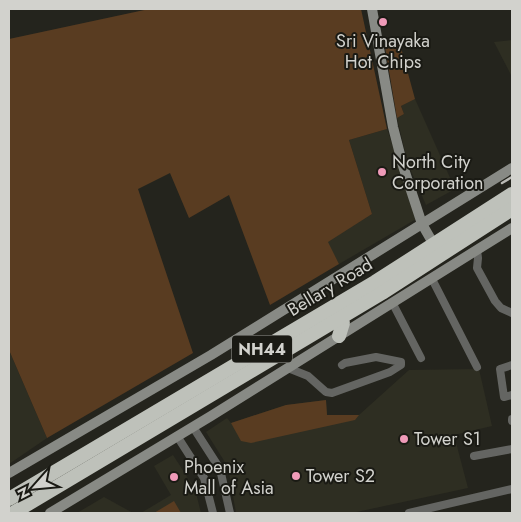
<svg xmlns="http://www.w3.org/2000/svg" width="521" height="522" font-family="Jost,sans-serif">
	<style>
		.built { fill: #2e2e22 }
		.green { fill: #593c21 }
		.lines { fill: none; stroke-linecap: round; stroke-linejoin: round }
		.street { stroke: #646562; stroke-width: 8 }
		.secondary { stroke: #888a85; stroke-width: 10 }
		.highway { stroke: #bec1ba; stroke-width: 14 }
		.rail { stroke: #babab5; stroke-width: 2.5 }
		.poi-dot { fill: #ef9ab8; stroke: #1a1a14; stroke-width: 2 }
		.labels { text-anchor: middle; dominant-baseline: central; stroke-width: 4; stroke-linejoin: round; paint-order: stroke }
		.shield { fill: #1a1a14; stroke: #9b9b96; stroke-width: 1 }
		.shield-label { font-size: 16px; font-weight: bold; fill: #d2d2cd }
		.poi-label { font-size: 18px; fill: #d2d2cd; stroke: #1a1a14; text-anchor: start }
		.street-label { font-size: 18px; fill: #d2d2cd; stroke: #1a1a14 }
	</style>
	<rect width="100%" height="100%" fill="#24241d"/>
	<g class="built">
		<polygon points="512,40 512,77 494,42"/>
		<polygon points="415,99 455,189 426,205 408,164 397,118 404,114 401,106"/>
		<polygon points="387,129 418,218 339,264 327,242 372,214 349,140"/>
		<polygon points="9,350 47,438 9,464"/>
		<polygon points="479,369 492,426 454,435 468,488 352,513 236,513 228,467 206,432 227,418 231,423 286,405 326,400 327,415 359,415 409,370"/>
		<polygon points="173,455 195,489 201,513 141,513 171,495 154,466"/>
		<polygon points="104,497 133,513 77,513"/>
	</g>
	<g class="green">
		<polygon points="149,9 361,9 387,129 349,140 372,214 328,242 339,264 270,305 229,195 189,218 170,173 138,189 193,353 47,438 9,350 9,39"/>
		<polygon points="400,44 415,99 401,106 404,114 397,118 385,47"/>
		<polygon points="326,400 327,415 359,415 355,420 251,443 241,441 231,423 286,405"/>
		<polygon points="174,501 181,513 154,513"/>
	</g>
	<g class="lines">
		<g class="street">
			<polyline points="477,250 478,258 477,268 495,301 501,308 512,313"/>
			<polyline points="432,279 477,367"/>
			<polyline points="393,304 421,358"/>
			<polyline points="512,365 500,369 504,397 512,395"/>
			<polyline points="288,368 308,376 326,392 332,393 390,372 401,365 401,362 376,357 345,363 342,365"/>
			<polyline points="512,419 512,421"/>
			<polyline points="193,427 220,469 230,513"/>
			<polyline points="177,436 204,478 213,513"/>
			<polyline points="474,456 512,449"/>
			<polyline points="409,513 512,489"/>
		</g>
		<g class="secondary">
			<polyline points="372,9 393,127 403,166 422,224 437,250"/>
			<polyline points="9,473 211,355 512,168"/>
			<polyline points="50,513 211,416 512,228"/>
		</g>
		<g class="highway">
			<polyline points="339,336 343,323"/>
			<polyline points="9,499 375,282 512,194"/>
			<polyline points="13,513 382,293 512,209"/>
		</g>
		<polyline class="rail" points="502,183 512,177"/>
	</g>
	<g class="poi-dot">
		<circle cx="383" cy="22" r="5"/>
		<circle cx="382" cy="172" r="5"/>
		<circle cx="404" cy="439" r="5"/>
		<circle cx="296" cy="476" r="5"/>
		<circle cx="174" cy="477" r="5"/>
	</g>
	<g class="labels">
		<rect class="shield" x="232" y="335.5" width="60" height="27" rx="4"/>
		<g class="shield-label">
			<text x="262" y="349">NH44</text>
		</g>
		<g class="poi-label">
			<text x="383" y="41" text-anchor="middle">Sri Vinayaka<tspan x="383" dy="21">Hot Chips</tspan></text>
			<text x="392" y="162">North City<tspan x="392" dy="21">Corporation</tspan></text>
			<text x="414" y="439">Tower S1</text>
			<text x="184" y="467">Phoenix<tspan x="184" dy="21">Mall of Asia</tspan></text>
			<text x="306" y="476">Tower S2</text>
		</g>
		<g class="street-label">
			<text transform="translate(330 287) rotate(-31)">Bellary Road</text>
		</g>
	</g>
	<rect width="521" height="522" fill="none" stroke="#d2d2cd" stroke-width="20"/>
	<g transform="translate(35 487) rotate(243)" stroke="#1a1a14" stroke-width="4" paint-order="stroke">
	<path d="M0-4L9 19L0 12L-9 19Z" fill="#d2d2cd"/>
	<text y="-8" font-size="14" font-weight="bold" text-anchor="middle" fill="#d2d2cd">N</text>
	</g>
</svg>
